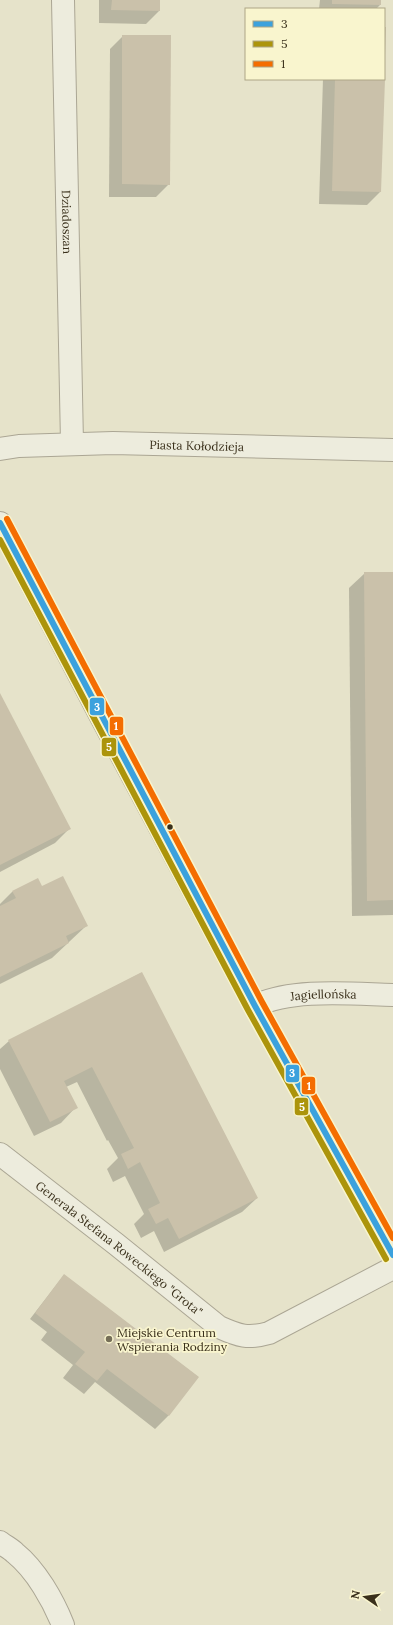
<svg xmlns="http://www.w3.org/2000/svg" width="393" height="1625" font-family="Lora,serif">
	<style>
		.shadow { fill: #0003 }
		.building { fill: #cac1aa }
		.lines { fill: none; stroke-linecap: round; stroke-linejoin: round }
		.minor-casing { stroke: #aba694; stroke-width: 24 }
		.minor { stroke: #edecdd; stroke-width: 22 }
		.bus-1-casing { stroke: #f9f5ce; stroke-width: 9 }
		.bus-2-casing { stroke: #f9f5ce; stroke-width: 9 }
		.bus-3-casing { stroke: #f9f5ce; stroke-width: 9 }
		.bus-1 { stroke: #3ba1dd; stroke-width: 6 }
		.bus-2 { stroke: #ac940b; stroke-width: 6 }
		.bus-3 { stroke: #f46d01; stroke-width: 6 }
		.bus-dot { fill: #3a301b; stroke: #f9f5ce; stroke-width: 1.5 }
		.poi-dot { fill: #766f58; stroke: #f9f5ce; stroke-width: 1.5 }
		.labels { text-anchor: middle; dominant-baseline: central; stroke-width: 3.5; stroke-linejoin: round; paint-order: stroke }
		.street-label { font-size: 12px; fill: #3a301b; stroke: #f9f5ce }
		.poi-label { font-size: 12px; fill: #3a301b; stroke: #f9f5ce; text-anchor: start }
		.line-badge { stroke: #f9f5ce; stroke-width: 1.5 }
		.badge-label { font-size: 11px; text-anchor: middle; font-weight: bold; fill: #fff }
	</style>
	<rect width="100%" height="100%" fill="#e6e3ca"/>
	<g class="shadow">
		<polygon points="99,0 159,0 159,11 146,24 99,23"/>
		<polygon points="320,0 380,0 380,5 376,9 319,9"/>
		<polygon points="123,36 169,184 156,197 109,197 110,49"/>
		<polygon points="323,79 384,79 380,192 367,205 319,204"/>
		<polygon points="365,573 393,573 393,915 352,916 349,588"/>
		<polygon points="0,695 69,829 55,843 0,872"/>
		<polygon points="41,888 86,926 52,958 0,984 0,904 12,892"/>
		<polygon points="141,973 257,1198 242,1212 164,1252 154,1231 141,1238 134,1224 144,1214 125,1176 113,1182 107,1169 118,1158 108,1140 107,1141 77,1082 66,1087 76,1107 61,1123 34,1136 0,1069 0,1049 9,1041"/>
		<polygon points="64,1275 198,1377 168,1416 155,1429 95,1382 84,1394 63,1378 73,1365 41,1340 47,1332 30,1319"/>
	</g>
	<g class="building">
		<polygon points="112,0 160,0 160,11 111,10"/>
		<polygon points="332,0 381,0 381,5 332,4"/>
		<polygon points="384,27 386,27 385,54 384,54"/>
		<polygon points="122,35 171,35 170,185 122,184"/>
		<polygon points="335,79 385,79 381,192 332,191"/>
		<polygon points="364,572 393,572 393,900 367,901"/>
		<polygon points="0,693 71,829 0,865"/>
		<polygon points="63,876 88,926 66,936 69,943 0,977 0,906 16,898 12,891 38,878 42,886"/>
		<polygon points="142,972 258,1198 179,1239 168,1218 156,1224 148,1209 160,1203 140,1162 128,1169 121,1154 134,1148 92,1067 64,1081 78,1108 50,1122 8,1040"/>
		<polygon points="64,1274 199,1377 169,1416 107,1369 97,1381 75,1364 85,1352 35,1313"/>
	</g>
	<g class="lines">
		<defs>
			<g id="minor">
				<path id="s1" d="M63 0 72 443"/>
				<path id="s2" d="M0 449 19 446 113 443 393 450"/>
				<polyline points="0,523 98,711 255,1006 393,1255"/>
				<path id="s3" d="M255 1006C292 988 352 994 393 995"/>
				<path id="s4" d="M0 1154 116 1244 219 1327C239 1336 248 1339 269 1333L393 1268"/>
				<path d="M0 1542C5 1546 11 1549 15 1553 36 1570 53 1600 63 1625"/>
			</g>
		</defs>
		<use href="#minor" class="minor-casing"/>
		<use href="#minor" class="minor"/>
		<defs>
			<polyline id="bus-1" points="0,523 255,1006 393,1255"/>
			<polyline id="bus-2" points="0,540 248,1010 386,1259"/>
			<polyline id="bus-3" points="7,519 262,1002 393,1238"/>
		</defs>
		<use href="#bus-1" class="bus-1-casing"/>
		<use href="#bus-2" class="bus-2-casing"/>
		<use href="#bus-3" class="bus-3-casing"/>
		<use href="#bus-1" class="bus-1"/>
		<use href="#bus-2" class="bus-2"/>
		<use href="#bus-3" class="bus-3"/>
	</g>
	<circle class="bus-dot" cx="170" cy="827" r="3.5"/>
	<circle class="poi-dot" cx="109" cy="1339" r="4"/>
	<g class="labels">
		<g class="street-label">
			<text stroke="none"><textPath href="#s1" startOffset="222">Dziadoszan</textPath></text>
			<text stroke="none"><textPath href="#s2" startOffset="197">Piasta Kołodzieja</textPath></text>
			<text stroke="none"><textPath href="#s3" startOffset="70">Jagiellońska</textPath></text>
			<text stroke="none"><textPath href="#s4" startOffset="152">Generała Stefana Roweckiego "Grota"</textPath></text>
		</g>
		<g class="poi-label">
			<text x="117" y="1332">Miejskie Centrum<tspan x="117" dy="14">Wspierania Rodziny</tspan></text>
		</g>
	</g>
	<g class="line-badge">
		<rect x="89" y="697" width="16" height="19" rx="4" fill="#3ba1dd"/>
		<rect x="109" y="716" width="15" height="20" rx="4" fill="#f46d01"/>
		<rect x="101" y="737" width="16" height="20" rx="4" fill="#ac940b"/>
		<rect x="285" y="1064" width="15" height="19" rx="4" fill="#3ba1dd"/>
		<rect x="301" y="1076" width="15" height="19" rx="4" fill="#f46d01"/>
		<rect x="294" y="1097" width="15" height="19" rx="4" fill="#ac940b"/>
	</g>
	<g class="badge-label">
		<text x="97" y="711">3</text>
		<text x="116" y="730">1</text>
		<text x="109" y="751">5</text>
		<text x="292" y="1077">3</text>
		<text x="309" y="1090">1</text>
		<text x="302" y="1111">5</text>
	</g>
	<rect x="245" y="8" width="140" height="72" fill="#f9f5ce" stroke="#ada686"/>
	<rect x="253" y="21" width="20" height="6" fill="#3ba1dd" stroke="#ada686"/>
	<text x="281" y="28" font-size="12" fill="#3a301b">3</text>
	<rect x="253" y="41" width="20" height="6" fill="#ac940b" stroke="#ada686"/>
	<text x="281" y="48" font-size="12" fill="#3a301b">5</text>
	<rect x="253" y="61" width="20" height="6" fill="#f46d01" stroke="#ada686"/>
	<text x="281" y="68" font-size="12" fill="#3a301b">1</text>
	<g transform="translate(365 1597) rotate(283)" stroke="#f9f5ce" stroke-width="3" paint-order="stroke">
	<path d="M0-3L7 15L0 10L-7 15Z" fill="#3a301b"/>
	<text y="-6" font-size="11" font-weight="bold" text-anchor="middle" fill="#3a301b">N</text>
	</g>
</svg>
